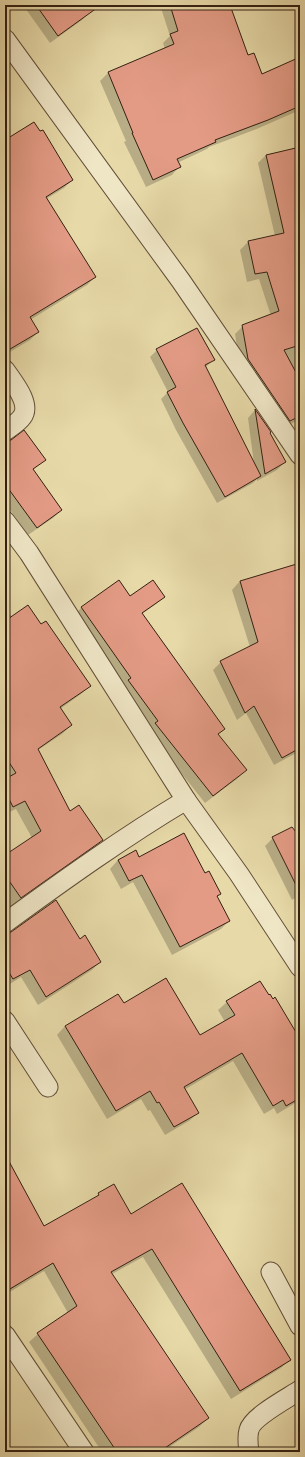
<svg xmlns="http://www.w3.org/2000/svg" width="305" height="1457" font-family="'IM FELL English',serif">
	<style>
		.shadow { fill: #0003 }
		.building { fill: #e39b85; stroke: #342012 }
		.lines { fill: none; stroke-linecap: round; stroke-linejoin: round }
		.street-casing { stroke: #614e38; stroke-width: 21 }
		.street { stroke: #efe6c6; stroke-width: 19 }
	</style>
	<rect width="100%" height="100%" fill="#e7d9a8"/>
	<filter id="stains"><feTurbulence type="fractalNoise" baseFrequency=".005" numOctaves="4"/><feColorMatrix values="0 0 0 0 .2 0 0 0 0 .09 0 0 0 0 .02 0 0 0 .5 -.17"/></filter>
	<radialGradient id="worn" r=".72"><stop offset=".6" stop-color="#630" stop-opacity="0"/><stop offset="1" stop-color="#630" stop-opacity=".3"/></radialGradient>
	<g class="shadow">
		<polygon points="23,5 85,5 90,12 82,20 50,43"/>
		<polygon points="160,5 229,5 247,57 262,75 300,59 300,110 259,128 209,147 207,149 177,163 179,167 172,175 146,187 124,142 126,141 100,81 108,73 165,49 163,43 170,36"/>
		<polygon points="5,141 72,180 64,188 46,199 95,277 87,285 30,320 38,332 30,340 5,355"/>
		<polygon points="300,147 300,419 282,429 240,367 235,334 243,326 271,316 259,279 247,282 240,250 248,242 275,236 258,163 266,155"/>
		<polygon points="157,350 213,360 205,368 254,464 248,418 255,410 270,432 269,433 285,462 277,470 257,481 257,479 253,483 217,503 176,430 161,399 168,392 150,357"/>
		<polygon points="5,408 9,413 5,417"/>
		<polygon points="5,443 44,460 32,471 61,510 53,518 28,535 5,503"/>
		<polygon points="300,564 300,751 274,765 246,713 237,720 213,670 221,662 250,647 232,590 240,581"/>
		<polygon points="118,582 130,597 164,597 156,604 142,614 224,728 218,735 245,770 238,778 205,803 148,731 74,615 81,608"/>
		<polygon points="9,612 12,617 41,625 90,686 81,694 60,709 71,725 62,734 38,750 70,812 102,840 94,848 5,911 5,857 32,838 16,809 5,814 5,615"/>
		<polygon points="273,838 300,839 300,895 292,900 265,846"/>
		<polygon points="139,858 220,894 216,898 229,921 221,929 172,955 133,882 121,889 110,869 118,860"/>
		<polygon points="5,935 79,940 100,962 92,970 38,1005 21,977 5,987"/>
		<polygon points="227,1002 299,1039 300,1038 300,1100 277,1114 274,1108 264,1114 233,1061 184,1090 198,1113 189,1121 165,1135 150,1110 148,1111 141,1099 107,1119 57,1035 65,1026 124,1004 200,1037 225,1022 218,1010"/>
		<polygon points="5,1156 44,1227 93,1199 99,1194 114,1185 131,1215 290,1359 281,1368 231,1399 143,1257 112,1274 208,1418 199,1427 162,1452 102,1452 29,1342 38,1334 68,1313 44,1271 5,1295"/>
	</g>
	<g class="building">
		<polygon points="36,5 101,5 58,36"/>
		<polygon points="170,5 230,5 248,55 254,53 262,74 300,57 300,106 268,120 215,140 216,142 177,159 181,167 153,180 132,133 133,133 108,72 174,44 170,34 178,31"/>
		<polygon points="34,122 40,131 43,130 73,180 46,197 96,277 30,317 39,332 5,352 5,140"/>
		<polygon points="300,147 300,345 284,350 300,380 300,416 290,421 248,359 242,325 279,311 267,272 255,274 248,241 284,233 266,155"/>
		<polygon points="197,328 215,360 205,365 261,476 225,497 183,423 167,392 176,387 156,349"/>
		<polygon points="255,409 271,432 270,433 286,462 265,474"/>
		<polygon points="24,430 46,460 33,469 62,510 37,528 5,484 5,442 11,440"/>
		<polygon points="300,563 300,748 282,758 254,706 245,713 220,661 258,642 240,581"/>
		<polygon points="119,580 130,596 153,580 165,597 142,613 225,729 218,734 247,770 213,796 155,723 158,721 128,680 131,678 81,607"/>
		<polygon points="28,605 41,624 46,621 91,686 60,707 72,725 38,749 70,811 79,805 103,840 21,898 5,875 5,855 41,831 25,801 13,807 5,791 5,779 16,773 5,756 5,621"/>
		<polygon points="292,827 300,837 300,893 272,837"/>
		<polygon points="184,833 205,873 209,871 221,894 217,896 230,921 180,947 142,875 129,881 118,860 136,850 139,857"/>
		<polygon points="56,900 80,939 85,935 101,962 46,997 30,970 13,979 5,966 5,934 11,932"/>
		<polygon points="166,978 200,1035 235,1015 226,1001 260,981 269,995 270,994 273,999 275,997 300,1039 300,1098 286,1106 283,1100 273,1106 242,1053 184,1087 199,1113 174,1127 159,1102 157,1103 150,1091 116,1111 65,1026 118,994 124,1003"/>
		<polygon points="5,1154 44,1226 99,1195 98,1193 114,1184 131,1214 182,1183 291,1360 240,1391 152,1249 111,1272 209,1418 159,1452 117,1452 37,1333 77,1306 53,1263 5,1292"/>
	</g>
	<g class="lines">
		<defs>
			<g id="street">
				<polyline points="5,39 181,281 300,455"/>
				<path d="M5 370C13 382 32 404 22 417 18 423 10 427 5 431"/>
				<polyline points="5,521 29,553 186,800"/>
				<path d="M5 923C64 880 124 837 186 800L239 874 300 967"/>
				<polyline points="5,1021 48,1087"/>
				<polyline points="271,1272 300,1326"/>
				<polyline points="5,1335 84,1452"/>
				<path d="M249 1452C248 1445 247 1437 249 1430 252 1417 288 1398 300 1390"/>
			</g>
		</defs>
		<use href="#street" class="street-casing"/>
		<use href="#street" class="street"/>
	</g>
	<rect width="305" height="1457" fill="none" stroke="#e7d9a8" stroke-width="20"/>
	<rect x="6" y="6" width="293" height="1445" fill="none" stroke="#342012" stroke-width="2"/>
	<rect x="10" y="10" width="285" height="1437" fill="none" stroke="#342012"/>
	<rect width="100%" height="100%" filter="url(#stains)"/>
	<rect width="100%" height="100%" fill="url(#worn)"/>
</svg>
